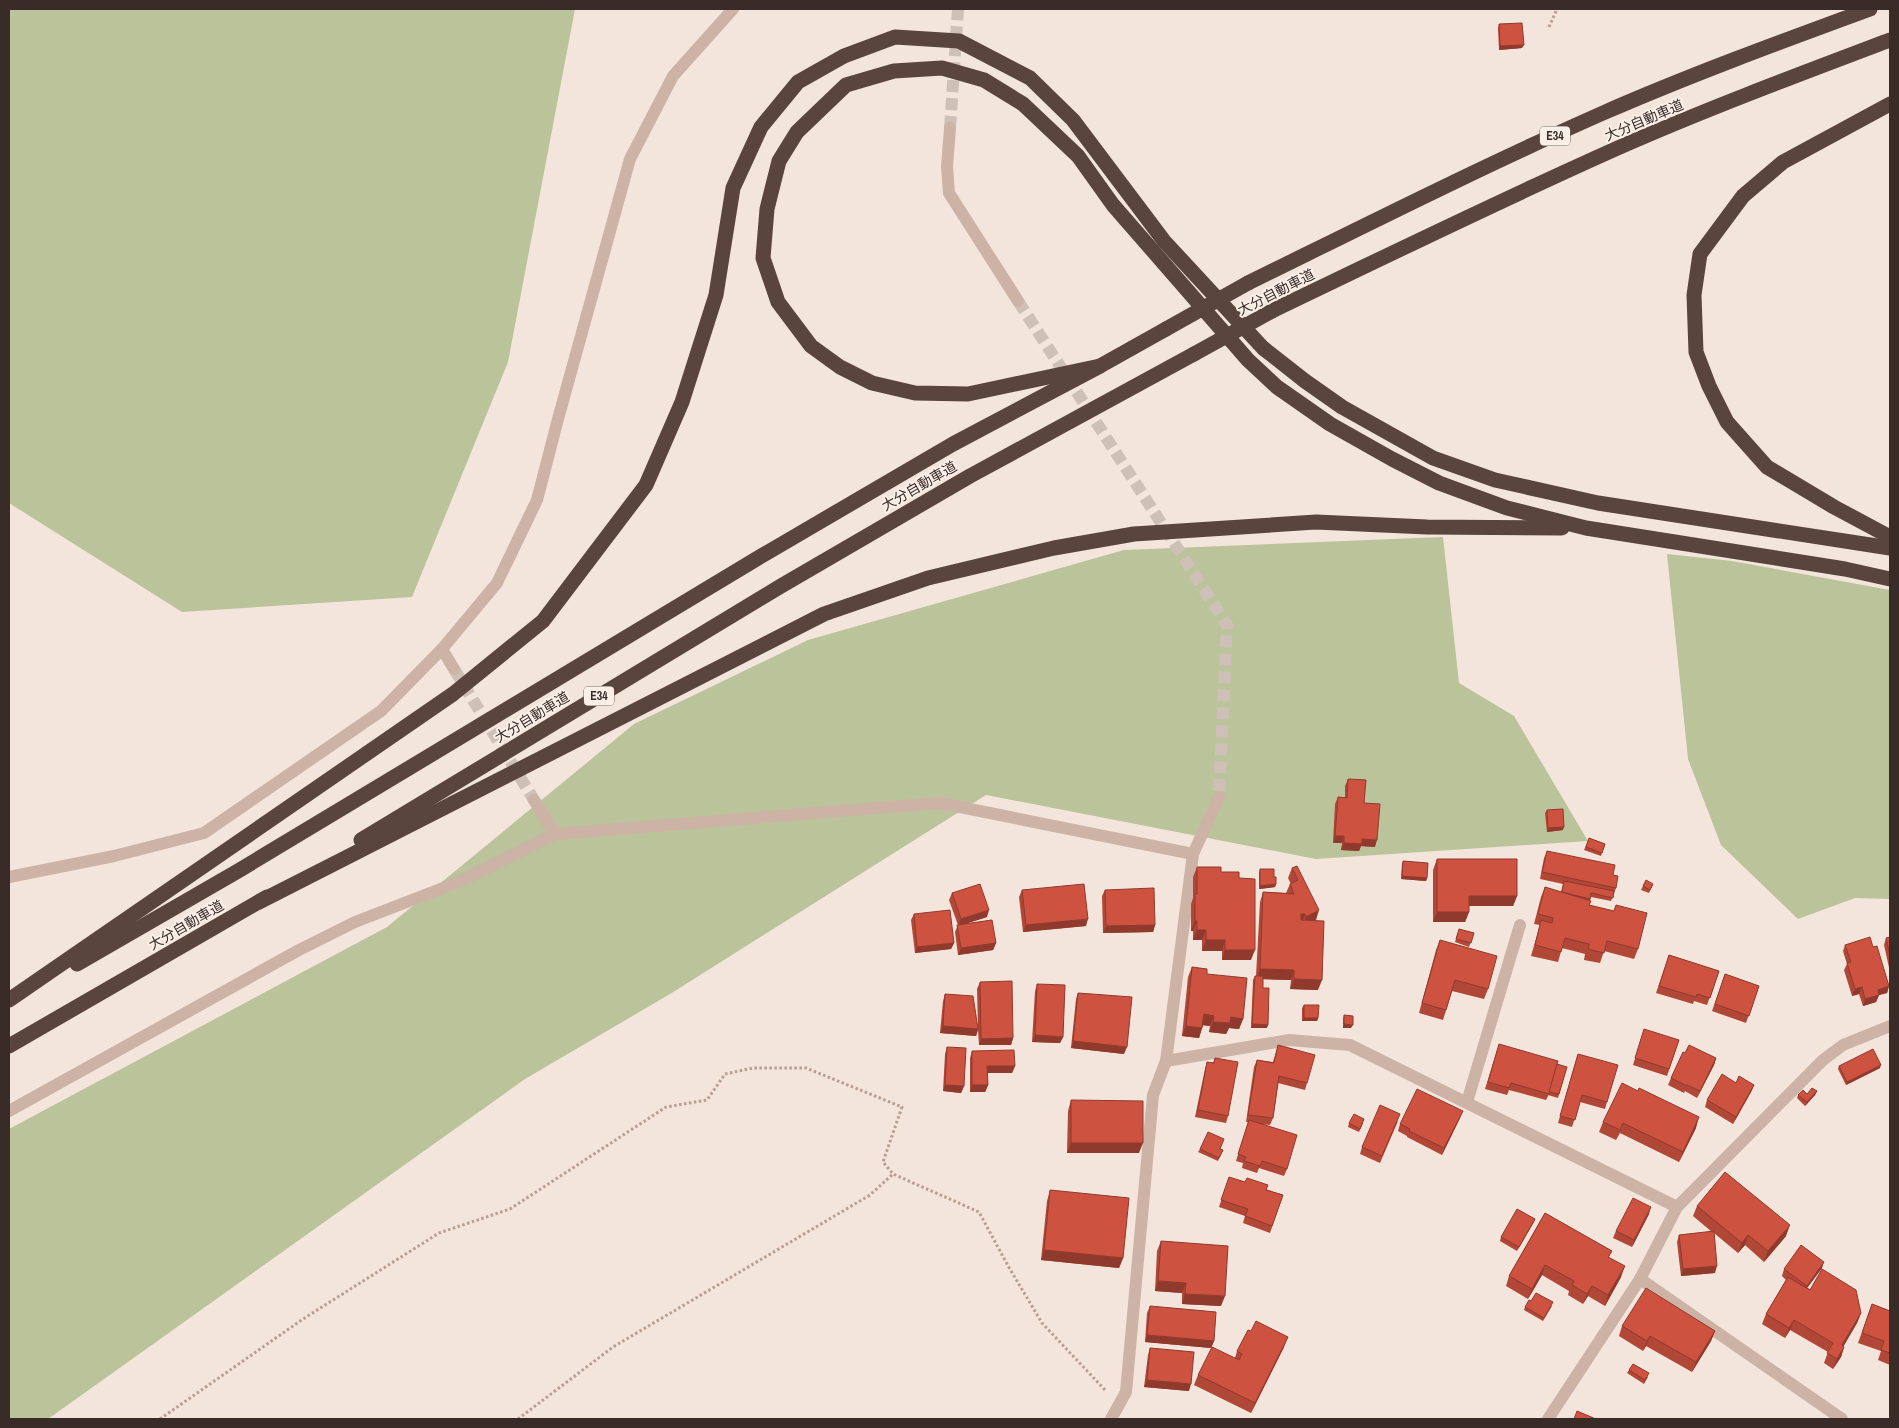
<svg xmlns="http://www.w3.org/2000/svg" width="1899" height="1428" font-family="'Archivo Narrow','Noto Sans JP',sans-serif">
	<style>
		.green { fill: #bac39a }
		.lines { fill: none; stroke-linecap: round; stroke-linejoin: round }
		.minor-tunnel { stroke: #cec0b7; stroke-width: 12; stroke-dasharray: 12 6; stroke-linecap: butt }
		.path { stroke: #b89d90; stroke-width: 3; stroke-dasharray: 2.5 2.5; stroke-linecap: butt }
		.minor { stroke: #ccb3a6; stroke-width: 12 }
		.motorway { stroke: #5a443e; stroke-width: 15 }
		.motorway-bridge { stroke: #5a443e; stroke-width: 15 }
		.wall { fill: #b04737 }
		.shaded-wall { fill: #90392d }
		.building { fill: #cd5240; stroke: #90392d }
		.labels { text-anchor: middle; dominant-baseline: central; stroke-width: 4; stroke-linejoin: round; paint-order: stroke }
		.shield { fill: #fbf0e8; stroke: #726662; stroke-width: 1 }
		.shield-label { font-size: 12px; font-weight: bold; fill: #382b28 }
		.street-label { font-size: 14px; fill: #382b28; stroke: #fbf0e8 }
	</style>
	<rect width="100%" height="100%" fill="#f3e5db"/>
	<g class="green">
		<polygon points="9,9 575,9 508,362 412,597 182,612 9,503"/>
		<polygon points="1443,537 1459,683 1514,716 1588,841 1316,859 986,795 670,994 525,1079 48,1419 9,1419 9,1129 387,927 634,724 808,640 1124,550"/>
		<polygon points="1667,554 1732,561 1890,590 1890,899 1855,898 1798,919 1721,845 1688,759"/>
	</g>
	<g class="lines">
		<g class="minor-tunnel">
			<polyline points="950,128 958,9"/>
			<polyline points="1018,301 1227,625 1219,797"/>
			<polyline points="454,669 534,800"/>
		</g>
		<g class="path">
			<polyline points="1549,27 1557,9"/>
			<polyline points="160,1419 303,1319 439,1233 510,1209 666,1107 707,1100 725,1074 753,1068 806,1068 902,1107 883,1162 893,1174"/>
			<polyline points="518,1419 613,1347 870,1195 893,1174 979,1212 1007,1264 1042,1323 1106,1391"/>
		</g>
		<g class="minor">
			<polyline points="950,128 947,167 949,193 1018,301"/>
			<polyline points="442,649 454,669"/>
			<polyline points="534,800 555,834"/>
			<polyline points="9,877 114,856 204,833 381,711 442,649 497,583 537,500 558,419 630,159 673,76 733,9"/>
			<polyline points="1166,1061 1289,1040 1350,1045 1677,1207"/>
			<polyline points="1467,1102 1520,925"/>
			<polyline points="9,1111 299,950 355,922 461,881 555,834 940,803 1193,854"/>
			<polyline points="1640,1279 1842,1419"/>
			<polyline points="1111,1419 1126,1392 1153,1095 1166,1061 1193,854 1219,797"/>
			<polyline points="1548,1419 1640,1279 1677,1207 1823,1060 1843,1045 1890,1026"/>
		</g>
		<g class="motorway">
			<polyline points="1890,104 1783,162 1743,196 1700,254 1694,295 1696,352 1709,386 1727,422 1767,467 1834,507 1890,537"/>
			<path d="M1248 283C1366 225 1483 166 1603 113 1690 75 1780 42 1870 9"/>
			<path d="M1272 311C1388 255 1503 199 1620 147 1709 108 1800 74 1890 40"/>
			<polyline points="1100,366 968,394 915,393 872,383 840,367 811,346 778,302 763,258 767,209 779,161 797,132 846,85 894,71 942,68 984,80 1023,104 1078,156 1113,205 1248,360 1277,387 1330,424 1392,459 1439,483 1507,508 1586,528 1845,569 1890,579"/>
			<polyline points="361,840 781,586 970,476 1194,354"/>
			<polyline points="259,902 824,614 928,578 1054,548 1134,534 1316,522 1427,527 1562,528"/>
			<polyline points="77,964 238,871 763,555 953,444 1100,366 1166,329"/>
			<polyline points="9,1000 453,694 543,621 646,485 682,402 716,295 733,188 761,127 798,82 844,56 895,37 959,41 1030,78 1073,120 1164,241 1263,348 1305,381 1342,407 1433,458 1495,480 1598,503 1890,548"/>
			<polyline points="9,1046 267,897"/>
		</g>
		<g class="motorway-bridge">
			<polyline points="1166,329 1248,283"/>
			<polyline points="1194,354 1272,311"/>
		</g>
	</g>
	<g class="wall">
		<polygon points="1499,24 1522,48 1499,50 1498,28"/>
		<polygon points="1348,779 1364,803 1375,847 1361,846 1359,851 1341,850 1342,843 1333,843 1335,804 1338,797 1345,797 1345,786"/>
		<polygon points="1547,810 1563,830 1547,832 1545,813"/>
		<polygon points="1589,838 1605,844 1601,856 1584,850"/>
		<polygon points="1547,851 1613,875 1616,888 1611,901 1591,897 1589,905 1614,911 1616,905 1638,949 1634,959 1604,951 1600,963 1584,960 1585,954 1562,948 1558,962 1531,956 1540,925 1534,924 1541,897 1545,887 1561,892 1563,884 1540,879 1544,858"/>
		<polygon points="1437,859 1517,896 1513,906 1469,906 1469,912 1465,922 1433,922 1433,870"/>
		<polygon points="1403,861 1427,878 1426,881 1401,879 1402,864"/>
		<polygon points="1297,866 1315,921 1318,990 1290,989 1291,980 1263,979 1263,988 1267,1028 1251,1028 1253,980 1255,976 1256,976 1260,902 1263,892 1286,893 1290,884 1291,884 1288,878 1292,868"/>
		<polygon points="1197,867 1221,872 1239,878 1251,960 1222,960 1222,951 1202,951 1202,940 1193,940 1193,931 1191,931 1191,904 1193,898 1193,877"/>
		<polygon points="1260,869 1274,877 1276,884 1275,887 1259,889 1259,873"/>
		<polygon points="1653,884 1649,893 1641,890 1643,886"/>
		<polygon points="1022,890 1086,926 1023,932 1019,897"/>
		<polygon points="1105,890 1155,925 1153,932 1103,933 1102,896"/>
		<polygon points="952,893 987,917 965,924 996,943 993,950 958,955 955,932 958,925 949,900"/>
		<polygon points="914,914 954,943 951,949 915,953 911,920"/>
		<polygon points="1459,929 1474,933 1469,947 1455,942"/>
		<polygon points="1890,935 1890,972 1884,945 1886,938 1889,938"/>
		<polygon points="1440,940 1488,989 1484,999 1452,991 1443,1020 1419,1013 1436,950"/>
		<polygon points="1845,945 1873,947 1889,986 1887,993 1879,995 1876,1002 1863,1006 1859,994 1852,996 1844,970 1847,964 1843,951"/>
		<polygon points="1669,955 1719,971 1707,1005 1694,1001 1693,1004 1656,993"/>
		<polygon points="1192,967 1207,974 1243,1019 1239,1029 1229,1028 1226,1034 1209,1032 1210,1026 1203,1025 1199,1038 1182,1036 1188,977"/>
		<polygon points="1725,974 1759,986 1746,1023 1712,1011"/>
		<polygon points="980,982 1013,1038 1011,1045 979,1045 978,1030 976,1036 940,1033 943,1001 945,994 978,1028 977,989"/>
		<polygon points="1037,984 1063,1037 1060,1043 1032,1042 1035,991"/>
		<polygon points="1078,993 1124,1054 1071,1048 1076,999"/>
		<polygon points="1304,1005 1318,1018 1317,1021 1302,1021 1302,1008"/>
		<polygon points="1344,1015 1351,1028 1343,1028 1343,1019"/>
		<polygon points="1642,1036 1679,1040 1667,1076 1633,1065"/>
		<polygon points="1499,1044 1557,1065 1567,1067 1558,1098 1548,1095 1549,1094 1546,1100 1509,1090 1507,1095 1485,1089"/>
		<polygon points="1278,1045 1307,1083 1305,1090 1278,1083 1273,1118 1270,1125 1259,1124 1287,1169 1284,1176 1259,1168 1257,1173 1242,1168 1243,1163 1236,1161 1248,1122 1246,1122 1254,1067 1257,1060 1273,1062"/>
		<polygon points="947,1047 964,1086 961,1093 943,1091 945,1054"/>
		<polygon points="972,1051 1015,1066 1012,1073 988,1073 988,1085 985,1092 970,1092 970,1058"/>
		<polygon points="1685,1053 1716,1058 1714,1065 1697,1098 1685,1091 1684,1093 1668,1085 1671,1078"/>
		<polygon points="1578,1054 1607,1102 1605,1109 1580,1102 1572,1127 1558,1123"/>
		<polygon points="1215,1058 1228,1116 1226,1123 1195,1117 1205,1069 1207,1062 1213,1063"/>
		<polygon points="1839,1066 1880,1068 1846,1085 1838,1069"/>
		<polygon points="1736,1083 1754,1085 1751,1092 1733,1124 1705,1107 1707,1100"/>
		<polygon points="1817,1091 1815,1095 1805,1106 1797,1098 1798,1095 1807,1094"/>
		<polygon points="1071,1100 1139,1153 1067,1153 1068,1111"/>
		<polygon points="1460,1118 1442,1155 1407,1137 1407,1136 1398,1131 1400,1124"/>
		<polygon points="1398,1121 1380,1163 1360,1154 1362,1147"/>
		<polygon points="1603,1122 1696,1128 1679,1162 1620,1133 1616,1140 1599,1132"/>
		<polygon points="1349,1123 1363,1123 1359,1132 1348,1127"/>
		<polygon points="1200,1149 1220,1149 1223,1150 1218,1161 1198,1152"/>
		<polygon points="1229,1177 1283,1195 1270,1233 1243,1223 1245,1216 1219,1207"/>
		<polygon points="1050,1190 1123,1258 1119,1268 1041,1260 1047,1201"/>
		<polygon points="1697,1206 1786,1236 1764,1262 1745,1245 1738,1253 1714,1233 1715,1273 1681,1276 1677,1242 1679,1235 1712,1232 1693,1216"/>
		<polygon points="1545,1213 1612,1251 1609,1257 1621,1277 1605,1306 1588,1296 1583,1304 1568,1295 1569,1291 1542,1275 1528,1299 1506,1286 1509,1276"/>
		<polygon points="1649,1214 1632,1247 1613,1238 1616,1231"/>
		<polygon points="1535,1219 1517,1251 1500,1241 1501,1237"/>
		<polygon points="1161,1241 1221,1306 1182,1304 1182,1293 1155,1291 1157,1251"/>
		<polygon points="1822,1268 1807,1288 1861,1313 1857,1323 1843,1346 1844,1347 1841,1357 1833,1369 1824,1363 1828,1352 1790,1330 1785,1338 1762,1324 1766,1314 1786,1280 1782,1276 1784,1269"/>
		<polygon points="1531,1301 1552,1306 1543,1321 1524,1310 1525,1307"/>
		<polygon points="1872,1304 1890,1311 1890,1365 1878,1360 1881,1351 1858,1343"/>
		<polygon points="1150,1306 1214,1341 1211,1348 1145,1342 1147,1313"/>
		<polygon points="1622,1326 1715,1331 1711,1341 1692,1372 1646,1346 1643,1351 1619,1336"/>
		<polygon points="1284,1347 1251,1413 1194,1385 1198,1375 1235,1358 1237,1351"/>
		<polygon points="1150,1348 1189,1391 1144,1387 1148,1355"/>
		<polygon points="1629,1370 1648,1377 1644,1384 1627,1373"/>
	</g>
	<g class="shaded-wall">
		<polygon points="1524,45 1522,48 1499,50 1500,46"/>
		<polygon points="1564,827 1563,830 1547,832 1548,828"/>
		<polygon points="1335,836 1344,836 1342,843 1333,843"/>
		<polygon points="1362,839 1377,840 1375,847 1361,846 1359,851 1341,850 1344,843"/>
		<polygon points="1402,876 1427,878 1426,881 1401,879"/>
		<polygon points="1276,884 1275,887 1259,889 1260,886"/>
		<polygon points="1469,896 1517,896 1513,906 1465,906"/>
		<polygon points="989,910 987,917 958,926 961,919"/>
		<polygon points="1319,910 1316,920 1302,927 1306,917"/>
		<polygon points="1437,912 1469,912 1465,922 1433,922"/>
		<polygon points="1301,914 1305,914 1301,925"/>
		<polygon points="1088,919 1086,926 1023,932 1026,925"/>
		<polygon points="1195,921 1197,921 1193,931 1191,931"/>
		<polygon points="1155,925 1153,932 1103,933 1106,926"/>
		<polygon points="1197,930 1206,930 1202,940 1193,940"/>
		<polygon points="1206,940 1225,940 1222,951 1202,951"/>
		<polygon points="954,943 951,949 915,953 917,947"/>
		<polygon points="996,943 993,950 958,955 961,948"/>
		<polygon points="1225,950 1255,950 1251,960 1222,960"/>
		<polygon points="1260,969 1294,970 1291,980 1256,979"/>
		<polygon points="1294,979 1322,980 1318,990 1290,989"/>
		<polygon points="1889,986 1887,993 1879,995 1876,1002 1863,1006 1865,999 1878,990"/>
		<polygon points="1862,987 1859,994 1852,996 1855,989"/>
		<polygon points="1204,1014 1214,1016 1210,1026 1200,1025"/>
		<polygon points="1231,1017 1243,1019 1239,1029 1229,1028 1226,1034 1209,1032 1213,1022"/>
		<polygon points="1304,1018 1318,1018 1317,1021 1302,1021"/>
		<polygon points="1252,1024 1268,1025 1267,1028 1251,1028"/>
		<polygon points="1344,1024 1353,1025 1351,1028 1343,1028"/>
		<polygon points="943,1026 978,1029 976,1036 940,1033"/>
		<polygon points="1186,1026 1202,1028 1199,1038 1182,1036"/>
		<polygon points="1035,1035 1063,1037 1060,1043 1032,1042"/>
		<polygon points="1013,1038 1011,1045 979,1045 981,1039"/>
		<polygon points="1073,1041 1127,1047 1124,1054 1071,1048"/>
		<polygon points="1716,1058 1714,1065 1697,1098 1700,1091"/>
		<polygon points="1881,1065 1880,1068 1846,1085 1847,1082"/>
		<polygon points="987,1066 1015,1066 1012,1073 985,1073"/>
		<polygon points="945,1085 964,1086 961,1093 943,1091"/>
		<polygon points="972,1085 988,1085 985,1092 970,1092"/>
		<polygon points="1754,1085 1751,1092 1733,1124 1736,1117"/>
		<polygon points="1817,1091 1815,1095 1805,1106 1807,1102"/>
		<polygon points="1463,1111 1460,1118 1442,1155 1444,1148"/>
		<polygon points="1699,1117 1696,1128 1679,1162 1683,1152"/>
		<polygon points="1071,1143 1143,1143 1139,1153 1067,1153"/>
		<polygon points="1651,1207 1649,1214 1632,1247 1634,1240"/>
		<polygon points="1535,1219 1534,1222 1517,1251 1519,1247"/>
		<polygon points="1790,1225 1786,1236 1764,1262 1768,1251"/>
		<polygon points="1748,1235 1745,1245 1738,1253 1742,1243"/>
		<polygon points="1044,1250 1123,1258 1119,1268 1041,1260"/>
		<polygon points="1824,1262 1822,1268 1804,1292 1807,1286"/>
		<polygon points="1545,1265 1542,1275 1528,1299 1532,1289"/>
		<polygon points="1625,1266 1621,1277 1605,1306 1608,1295"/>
		<polygon points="1717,1266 1715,1273 1681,1276 1683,1269"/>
		<polygon points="1158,1281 1186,1283 1182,1293 1155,1291"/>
		<polygon points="1592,1286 1588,1296 1583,1304 1587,1294"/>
		<polygon points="1185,1294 1225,1296 1221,1306 1182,1304"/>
		<polygon points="1861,1313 1857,1323 1838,1356 1842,1345"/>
		<polygon points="1794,1320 1790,1330 1785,1338 1789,1328"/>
		<polygon points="1715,1331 1711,1341 1692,1372 1696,1362"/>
		<polygon points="1147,1335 1214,1341 1211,1348 1145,1342"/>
		<polygon points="1650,1336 1646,1346 1643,1351 1647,1341"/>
		<polygon points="1288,1337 1284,1347 1251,1413 1255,1403"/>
		<polygon points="1844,1347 1841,1357 1833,1369 1837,1359"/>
		<polygon points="1147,1380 1191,1384 1189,1391 1144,1387"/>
	</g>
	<g class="building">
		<polygon points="1522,23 1524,45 1500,46 1499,24"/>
		<polygon points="1348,779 1366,780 1364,803 1380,804 1377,840 1362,839 1362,844 1344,843 1344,836 1335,836 1338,797 1347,798"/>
		<polygon points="1563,809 1564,827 1548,828 1547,810"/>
		<polygon points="1589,838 1605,844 1602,853 1586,847"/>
		<polygon points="1547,851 1615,865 1613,875 1618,876 1616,888 1542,872"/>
		<polygon points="1437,859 1517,859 1517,896 1469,896 1469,912 1437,912"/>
		<polygon points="1403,861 1428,863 1427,878 1402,876"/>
		<polygon points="1297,866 1319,910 1306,917 1305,914 1301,914 1301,920 1324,921 1322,980 1294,979 1294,970 1260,969 1263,892 1294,894 1290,884 1298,880 1292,868"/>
		<polygon points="1197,867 1221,867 1221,872 1239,872 1239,878 1255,879 1255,950 1225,950 1225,940 1206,940 1206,930 1197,930 1197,921 1195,921 1195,894 1197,894"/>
		<polygon points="1260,869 1274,869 1274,877 1276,877 1276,884 1260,886"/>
		<polygon points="1646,880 1653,884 1650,890 1643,886"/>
		<polygon points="1564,881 1614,891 1613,898 1591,893 1590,899 1562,892"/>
		<polygon points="980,884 989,910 961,919 952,893"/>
		<polygon points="1084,884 1088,919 1026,925 1022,890"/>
		<polygon points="1545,887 1591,901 1589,905 1614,911 1616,905 1647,913 1638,949 1607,941 1604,953 1588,949 1589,944 1565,938 1561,952 1535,945 1541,920 1552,923 1553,918 1538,914"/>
		<polygon points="1154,888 1155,925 1106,926 1105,890"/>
		<polygon points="950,910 954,943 917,947 914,914"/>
		<polygon points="992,920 996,943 961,948 957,925"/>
		<polygon points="1459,929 1474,933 1471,943 1456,939"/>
		<polygon points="1870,937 1873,947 1877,946 1889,986 1878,990 1879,995 1865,999 1862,987 1855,989 1847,963 1851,962 1845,945"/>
		<polygon points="1890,937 1890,955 1886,938"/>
		<polygon points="1440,940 1497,956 1488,989 1455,980 1446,1010 1422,1003"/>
		<polygon points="1669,955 1719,971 1710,998 1697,994 1696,997 1659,986"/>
		<polygon points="1192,967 1207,969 1207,974 1247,978 1243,1019 1231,1017 1230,1023 1213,1022 1214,1016 1204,1014 1202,1028 1186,1026"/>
		<polygon points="1725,974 1759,986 1749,1016 1715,1004"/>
		<polygon points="1255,976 1263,976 1263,988 1269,988 1268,1025 1252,1024"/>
		<polygon points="1012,981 1013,1038 981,1039 980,982"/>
		<polygon points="1037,984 1065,985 1063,1037 1035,1035"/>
		<polygon points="1078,993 1132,997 1127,1047 1073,1041"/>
		<polygon points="945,994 973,996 978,1029 943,1026"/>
		<polygon points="1304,1005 1319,1005 1318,1018 1304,1018"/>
		<polygon points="1344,1015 1353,1016 1353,1025 1344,1024"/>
		<polygon points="1644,1029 1679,1040 1669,1069 1635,1058"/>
		<polygon points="1499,1044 1558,1061 1549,1094 1511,1083 1509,1088 1488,1082"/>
		<polygon points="1278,1045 1315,1055 1307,1083 1279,1076 1273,1118 1248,1115 1257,1060 1274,1063"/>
		<polygon points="1689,1045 1716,1058 1700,1091 1687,1085 1687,1086 1671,1078 1683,1052 1685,1053"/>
		<polygon points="947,1047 966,1048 964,1086 945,1085"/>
		<polygon points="1873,1049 1881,1065 1847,1082 1839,1066"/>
		<polygon points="1014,1050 1015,1066 987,1066 988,1085 972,1085 972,1051"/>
		<polygon points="1578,1054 1618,1065 1607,1102 1582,1095 1575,1120 1560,1116"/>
		<polygon points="1215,1058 1238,1062 1228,1116 1198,1110 1207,1062 1214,1063"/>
		<polygon points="1557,1064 1567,1067 1559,1094 1549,1092"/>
		<polygon points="1722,1074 1736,1083 1739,1076 1754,1085 1736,1117 1707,1100"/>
		<polygon points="1622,1083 1638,1091 1639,1088 1699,1117 1683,1152 1623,1123 1620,1130 1603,1122"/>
		<polygon points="1812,1088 1817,1091 1807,1102 1798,1095 1803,1090 1807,1094"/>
		<polygon points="1417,1089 1463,1111 1444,1148 1409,1131 1410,1129 1400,1124"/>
		<polygon points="1071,1100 1143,1101 1143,1143 1071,1143"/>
		<polygon points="1380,1105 1400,1114 1382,1156 1362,1147"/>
		<polygon points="1354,1114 1364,1119 1360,1129 1349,1123"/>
		<polygon points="1249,1120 1297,1135 1287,1169 1262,1161 1260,1166 1244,1161 1246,1157 1238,1154"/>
		<polygon points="1208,1132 1224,1139 1220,1149 1223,1150 1219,1158 1200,1149"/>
		<polygon points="1725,1172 1790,1225 1768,1251 1748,1235 1742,1243 1697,1206"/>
		<polygon points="1229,1177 1245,1182 1247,1178 1268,1185 1266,1190 1283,1195 1272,1226 1245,1216 1248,1209 1221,1200"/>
		<polygon points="1050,1190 1129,1198 1123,1258 1044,1250"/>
		<polygon points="1633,1198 1651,1207 1634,1240 1616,1231"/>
		<polygon points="1517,1209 1535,1219 1519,1247 1501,1237"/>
		<polygon points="1545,1213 1612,1251 1608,1257 1625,1266 1608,1295 1592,1286 1587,1294 1572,1285 1574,1281 1545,1265 1532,1289 1509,1276"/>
		<polygon points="1714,1231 1717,1266 1683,1269 1679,1235"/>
		<polygon points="1161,1241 1228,1246 1225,1296 1185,1294 1186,1283 1158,1281"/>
		<polygon points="1801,1245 1824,1262 1807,1286 1784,1269"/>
		<polygon points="1822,1269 1856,1290 1861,1313 1842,1345 1844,1347 1837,1359 1827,1353 1833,1343 1794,1320 1789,1328 1766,1314 1788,1277 1810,1290"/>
		<polygon points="1646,1288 1715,1331 1696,1362 1650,1336 1647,1341 1622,1326"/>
		<polygon points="1536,1293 1553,1302 1544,1318 1525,1307 1529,1300 1531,1301"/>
		<polygon points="1872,1304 1890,1311 1890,1353 1881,1350 1884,1341 1862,1333"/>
		<polygon points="1150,1306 1216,1312 1214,1341 1147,1335"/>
		<polygon points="1256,1321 1288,1337 1255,1403 1198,1375 1212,1347 1239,1360 1242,1354 1237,1351 1248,1330 1251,1331"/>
		<polygon points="1150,1348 1194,1352 1191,1384 1147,1380"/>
		<polygon points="1633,1364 1649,1373 1645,1380 1629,1370"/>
		<polygon points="1577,1411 1596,1419 1574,1419"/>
	</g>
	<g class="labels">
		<g class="shield">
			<rect x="1540" y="126.5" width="30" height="19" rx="4"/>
			<rect x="584" y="686.5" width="30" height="19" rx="4"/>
		</g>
		<g class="shield-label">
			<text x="1555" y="136">E34</text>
			<text x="599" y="696">E34</text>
		</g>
		<g class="street-label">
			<text transform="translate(1644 120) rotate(-23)">大分自動車道</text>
			<text transform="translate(1276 292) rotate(-27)">大分自動車道</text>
			<text transform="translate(919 486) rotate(-30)">大分自動車道</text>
			<text transform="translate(532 717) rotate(-31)">大分自動車道</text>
			<text transform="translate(186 925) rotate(-30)">大分自動車道</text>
		</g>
	</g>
	<rect width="1899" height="1428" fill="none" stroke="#382b28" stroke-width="20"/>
</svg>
